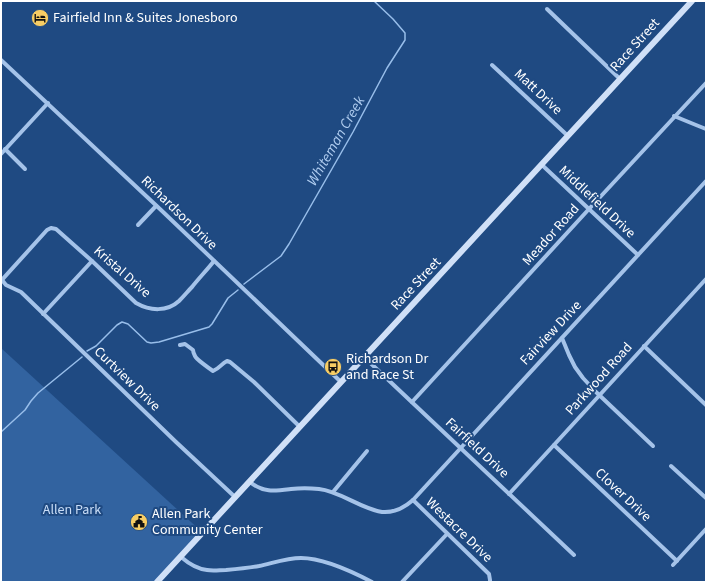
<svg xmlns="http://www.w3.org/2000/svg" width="707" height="583" font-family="'Source Sans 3',sans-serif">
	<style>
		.green { fill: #3263a0 }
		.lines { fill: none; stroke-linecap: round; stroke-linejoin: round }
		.stream { stroke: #98beea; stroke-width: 1.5 }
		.street { stroke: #a5c3e9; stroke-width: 4 }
		.secondary { stroke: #d0e0f7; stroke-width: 6 }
		.labels { text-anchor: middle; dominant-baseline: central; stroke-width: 4; stroke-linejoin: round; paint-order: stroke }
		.poi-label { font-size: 14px; fill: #fff; stroke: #1f4a82; text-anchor: start }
		.street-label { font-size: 14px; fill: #fff; stroke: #1f4a82 }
		.park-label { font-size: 14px; fill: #c9ddf7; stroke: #1f4a82 }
		.water-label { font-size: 15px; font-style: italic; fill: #b0cdf0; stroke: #1f4a82 }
	</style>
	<rect width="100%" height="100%" fill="#1f4a82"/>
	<polygon class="green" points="1,348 203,533 157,582 1,582"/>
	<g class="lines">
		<g class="stream">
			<polyline points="244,284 281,256 289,244 353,132 387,68 405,40 405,33 393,19 374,1"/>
			<polyline points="87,351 96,346 117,325 122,322 128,324 147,342 151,343 159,342 209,327 212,324 228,298 238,290"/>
			<polyline points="1,432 25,410 31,401 38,393 82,357"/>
		</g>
		<g class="street">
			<polyline points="547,9 620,79"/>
			<polyline points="1,60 161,210 341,382"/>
			<polyline points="492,65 568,136"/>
			<polyline points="674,116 696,125 706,129"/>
			<polyline points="5,149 25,169"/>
			<polyline points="1,154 48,103"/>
			<polyline points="542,165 638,255"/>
			<polyline points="138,225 156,206"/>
			<polyline points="2,280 6,285 21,292 176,442 235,497"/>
			<path d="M1 281 47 230 51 228 56 229 92 261 136 303C150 311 167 312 179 301 184 296 188 291 192 287 199 278 207 270 214 261"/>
			<polyline points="43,314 92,261"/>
			<polyline points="562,338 569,355 575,367 583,378 596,392 653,446"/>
			<path d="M180 345 185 344 193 350C193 352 194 354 195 356 196 359 210 369 213 371 220 368 221 364 227 361L230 362 254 382 300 427"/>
			<polyline points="644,346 706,405"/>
			<polyline points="364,357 574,555"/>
			<polyline points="412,402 589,209 706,83"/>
			<polyline points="554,445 677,561"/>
			<polyline points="671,466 706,498"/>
			<path d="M250 482C263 493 275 491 291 489 300 488 309 488 319 489 340 491 361 509 382 512 394 513 404 508 413 500L706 181"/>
			<polyline points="333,492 367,451"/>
			<polyline points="509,494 706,279"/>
			<polyline points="413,500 489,574 490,580 490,582"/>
			<path d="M181 557C188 563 197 569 207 570 213 571 220 570 226 570 237 569 248 568 259 566 273 563 287 558 301 558 323 558 353 572 372 582"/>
			<polyline points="673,565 706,529"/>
			<polyline points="402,582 447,534"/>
		</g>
		<polyline class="secondary" points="157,582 692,1"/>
	</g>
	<defs>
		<symbol id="hotel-disc" viewBox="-11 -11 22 22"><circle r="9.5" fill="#f7cd64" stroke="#1f4a82"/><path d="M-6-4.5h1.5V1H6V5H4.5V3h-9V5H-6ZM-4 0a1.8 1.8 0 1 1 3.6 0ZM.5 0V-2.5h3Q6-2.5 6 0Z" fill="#111"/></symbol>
		<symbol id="bus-disc" viewBox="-11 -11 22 22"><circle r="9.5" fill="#f7cd64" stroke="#1f4a82"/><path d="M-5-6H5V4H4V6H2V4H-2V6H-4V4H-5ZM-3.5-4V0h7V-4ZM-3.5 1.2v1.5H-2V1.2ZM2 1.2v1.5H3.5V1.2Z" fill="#111"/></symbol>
		<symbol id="civic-disc" viewBox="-11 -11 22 22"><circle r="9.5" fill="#f7cd64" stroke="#1f4a82"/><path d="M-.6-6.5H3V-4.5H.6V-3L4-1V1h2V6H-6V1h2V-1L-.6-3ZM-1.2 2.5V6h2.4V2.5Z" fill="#111"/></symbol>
	</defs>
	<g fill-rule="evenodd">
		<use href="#hotel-disc" x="30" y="8" width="20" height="20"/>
		<use href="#bus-disc" x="323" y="357" width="20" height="20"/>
		<use href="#civic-disc" x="129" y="512" width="20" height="20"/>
	</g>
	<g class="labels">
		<g class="poi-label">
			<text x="53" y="18">Fairfield Inn &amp; Suites Jonesboro</text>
			<text x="346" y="359">Richardson Dr<tspan x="346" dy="16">and Race St</tspan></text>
			<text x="152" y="514">Allen Park<tspan x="152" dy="16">Community Center</tspan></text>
		</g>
		<g class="street-label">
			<text transform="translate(635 45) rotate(-48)">Race Street</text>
			<text transform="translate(538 92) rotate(43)">Matt Drive</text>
			<text transform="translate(597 202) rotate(43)">Middlefield Drive</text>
			<text transform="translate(179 213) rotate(44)">Richardson Drive</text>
			<text transform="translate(551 235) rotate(-48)">Meador Road</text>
			<text transform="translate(122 272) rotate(41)">Kristal Drive</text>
			<text transform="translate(416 284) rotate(-47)">Race Street</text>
			<text transform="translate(551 333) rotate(-47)">Fairview Drive</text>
			<text transform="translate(127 379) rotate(44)">Curtview Drive</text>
			<text transform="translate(599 379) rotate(-48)">Parkwood Road</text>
			<text transform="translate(477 448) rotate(43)">Fairfield Drive</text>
			<text transform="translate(623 495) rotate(43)">Clover Drive</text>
			<text transform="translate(459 530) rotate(44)">Westacre Drive</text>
		</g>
		<g class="park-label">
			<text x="72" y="510">Allen Park</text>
		</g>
		<g class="water-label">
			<text transform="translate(336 141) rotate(-60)">Whiteman Creek</text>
		</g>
	</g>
	<rect width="707" height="583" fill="none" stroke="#ffffff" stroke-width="4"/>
</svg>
